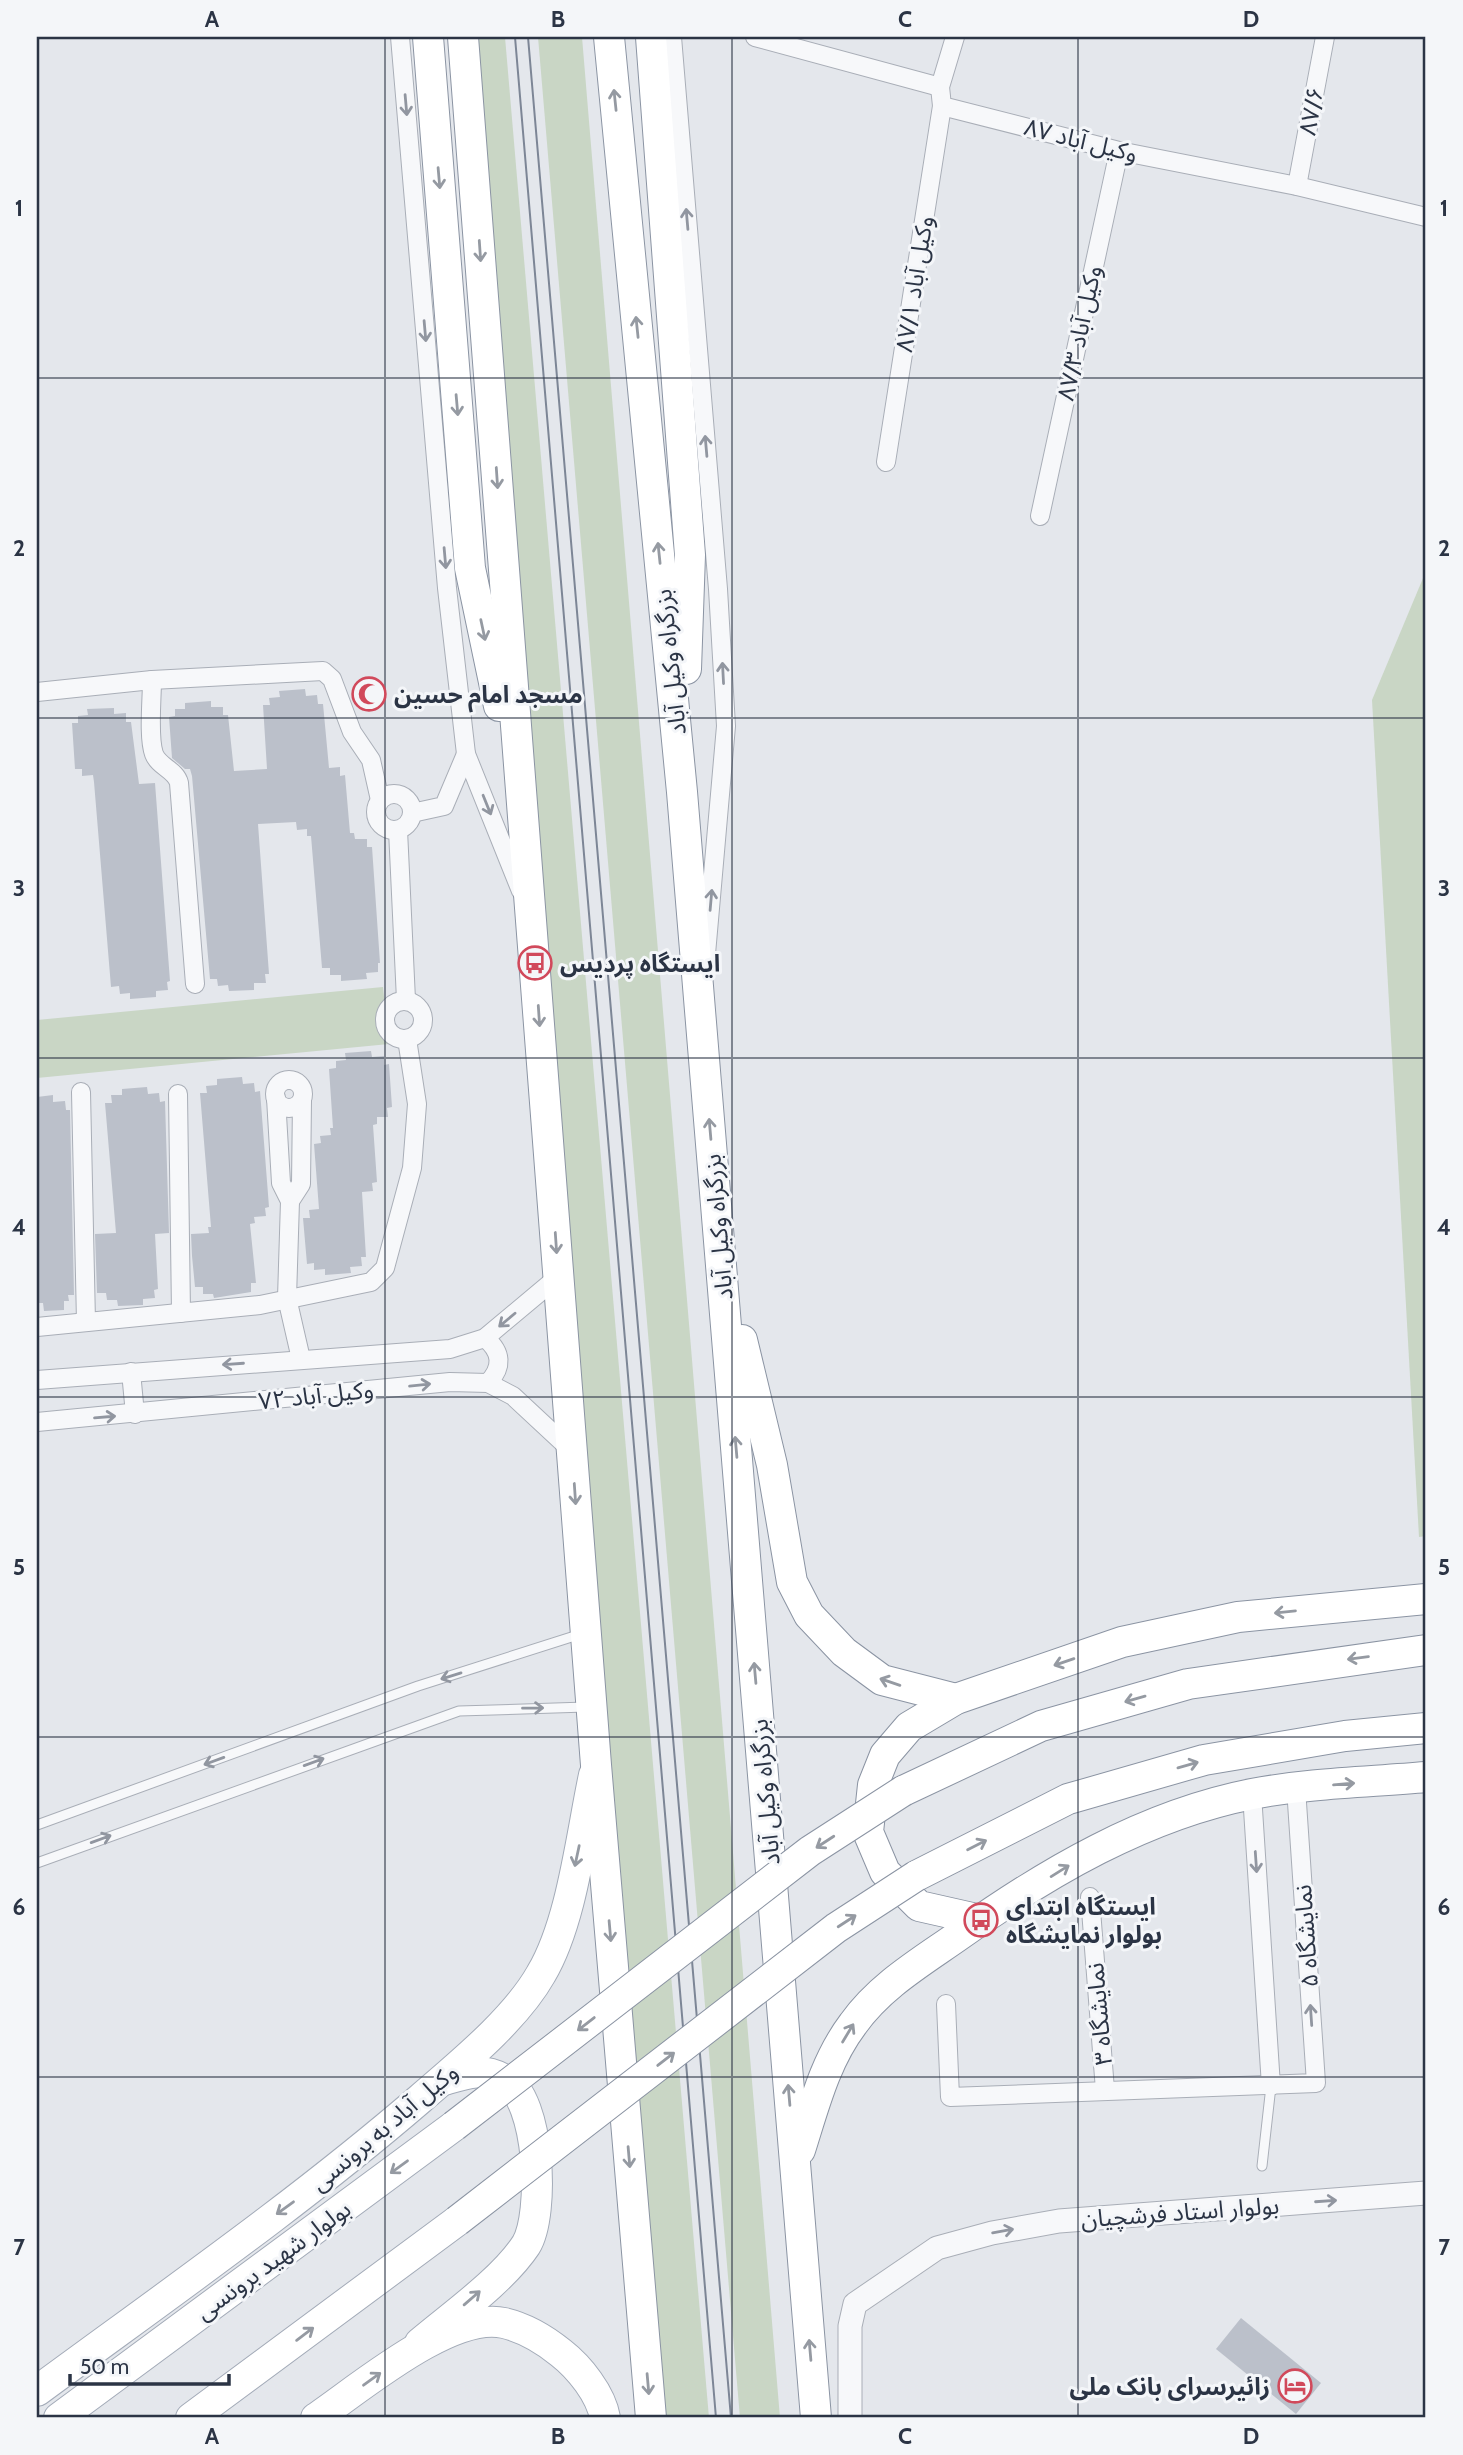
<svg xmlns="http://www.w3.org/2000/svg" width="1463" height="2455" font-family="Cabin,'Noto Sans Arabic',sans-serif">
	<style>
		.green { fill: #c9d6c5 }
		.building { fill: #bbc0ca }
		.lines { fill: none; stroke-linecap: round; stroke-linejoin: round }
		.service-casing { stroke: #a9aeb7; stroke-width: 11 }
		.minor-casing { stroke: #a9aeb7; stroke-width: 20 }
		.tertiary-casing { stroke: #a9aeb7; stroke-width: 25 }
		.primary-casing { stroke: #a3abb8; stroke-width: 32 }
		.trunk-casing { stroke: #8b94a3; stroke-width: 32 }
		.service { stroke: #f7f8fa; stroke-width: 9 }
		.minor { stroke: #f7f8fa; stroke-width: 18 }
		.tertiary { stroke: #f7f8fa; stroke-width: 23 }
		.primary { stroke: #fff; stroke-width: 30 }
		.trunk { stroke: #fff; stroke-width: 30 }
		.tram { stroke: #7d8696; stroke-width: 2 }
		.trunk-bridge-casing { stroke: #8b94a3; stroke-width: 32; stroke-linecap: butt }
		.trunk-bridge { stroke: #fff; stroke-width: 30 }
		.oneway { stroke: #959aa2 }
		.oneway2 { stroke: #9196a0 }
		.grid { fill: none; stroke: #2b3445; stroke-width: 2; stroke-opacity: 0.55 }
		.labels { text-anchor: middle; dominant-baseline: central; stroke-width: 6; stroke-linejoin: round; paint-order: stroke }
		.street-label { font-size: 24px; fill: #2b3445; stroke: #f4f6f9 }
		.poi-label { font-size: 24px; font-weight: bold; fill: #2b3445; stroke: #f4f6f9; text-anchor: start }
		.neatline { fill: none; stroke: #2b3445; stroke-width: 2.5 }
		.grid-label { font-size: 23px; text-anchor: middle; font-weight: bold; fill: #2b3445 }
	</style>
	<rect width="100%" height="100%" fill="#e4e7ec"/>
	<g class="green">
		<polygon points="462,37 505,37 709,2418 664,2418"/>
		<polygon points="538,37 582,37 780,2418 740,2418"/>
		<polygon points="1426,571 1426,1536 1419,1537 1372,700"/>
		<polygon points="383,987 389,1044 37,1078 37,1020"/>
	</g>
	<g class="building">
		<polygon points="305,689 306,696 317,695 318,704 323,704 329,768 340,767 340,776 345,775 350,833 354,833 355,839 367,839 367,847 372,847 380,963 378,963 378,972 366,973 367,979 341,981 341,975 330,975 330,968 322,968 311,836 307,836 307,829 297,830 296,822 258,824 269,974 265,974 266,983 254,983 254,990 229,991 228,985 218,986 217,979 210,979 192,776 190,769 185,769 172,758 169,717 175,716 175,709 185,709 185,703 211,701 211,707 223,707 223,715 228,715 234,771 267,769 263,705 270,705 269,698 280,697 279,691"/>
		<polygon points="114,708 114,714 126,713 126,722 131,722 139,784 155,783 170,981 167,982 168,990 156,991 156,997 130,999 130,993 120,994 119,986 111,987 94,782 93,775 82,776 82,769 75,769 72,723 78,723 78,716 88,715 87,709"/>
		<polygon points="371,1051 372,1057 384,1056 384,1065 389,1064 392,1107 387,1108 388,1117 377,1117 377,1124 373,1125 377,1182 372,1183 373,1191 362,1192 366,1257 361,1257 362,1266 350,1267 351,1273 325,1275 325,1269 314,1270 314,1263 307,1264 303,1218 310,1218 309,1210 319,1209 314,1144 321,1143 320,1136 331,1135 330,1128 333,1128 329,1069 336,1068 336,1061 346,1060 345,1053"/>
		<polygon points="242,1077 243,1084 254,1083 255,1092 260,1091 269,1207 265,1208 266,1216 254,1217 255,1223 250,1224 256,1283 251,1283 251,1292 214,1298 213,1294 203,1294 203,1287 195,1287 192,1256 191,1234 209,1233 208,1227 211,1227 200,1093 207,1093 206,1086 217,1085 217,1079"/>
		<polygon points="147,1087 148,1094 159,1093 160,1102 165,1101 169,1233 155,1234 158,1289 154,1290 155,1298 143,1299 143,1305 118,1306 117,1300 107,1300 106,1293 97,1293 95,1234 116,1233 105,1103 112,1103 111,1095 122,1095 122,1089"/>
		<polygon points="53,1095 53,1102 65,1101 66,1110 70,1110 74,1295 68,1295 69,1301 64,1301 64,1310 44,1311 43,1303 37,1303 37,1097"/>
		<polygon points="1241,2318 1321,2383 1296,2414 1216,2349"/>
	</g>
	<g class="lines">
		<defs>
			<g id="service">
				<polyline points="37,1825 418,1686 581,1634"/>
				<polyline points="37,1863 459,1711 586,1707"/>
				<polyline points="1262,2166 1271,2086"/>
			</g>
			<g id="minor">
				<polyline points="400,37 447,588 466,754 521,891"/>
				<polyline points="672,37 718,589 726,726 706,954"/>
				<polyline points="755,37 940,87"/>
				<polyline points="955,37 940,87 942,106 1119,151 1297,186 1426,217"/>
				<polyline points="1297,186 1325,37"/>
				<polyline points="886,462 942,106"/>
				<polyline points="1040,516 1119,151"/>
				<path d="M152 680C152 700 148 737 154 754 159 767 176 770 179 783L195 984"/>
				<polyline points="37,692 152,680 323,671 332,679 352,732 371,760 380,800"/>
				<circle cx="394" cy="812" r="18"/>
				<polyline points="412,813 444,806 466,754"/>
				<polyline points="398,830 406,1000"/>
				<circle cx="404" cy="1020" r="19"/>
				<circle cx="289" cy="1094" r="14"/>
				<polyline points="81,1092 86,1322"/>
				<polyline points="178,1094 181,1313"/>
				<polyline points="276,1098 281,1183 290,1201 287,1298 301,1359"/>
				<polyline points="290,1201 301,1184 302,1100"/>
				<polyline points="37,1327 260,1305 371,1282 385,1268 412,1168 417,1104 407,1039"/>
				<path d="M485 1338C502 1352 503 1367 488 1383"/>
				<polyline points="131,1372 135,1414"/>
				<polyline points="37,1380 450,1349 485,1338 559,1276"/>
				<polyline points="37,1422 450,1382 488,1383 513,1396 572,1451"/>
				<polyline points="1252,1794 1271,2086"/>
				<polyline points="1090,1897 1105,2090"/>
				<polyline points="946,2004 950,2097 1316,2083 1296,1788"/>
			</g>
			<polyline id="tertiary" points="850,2418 850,2326 855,2304 937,2248 992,2233 1059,2221 1426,2193"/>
			<g id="primary">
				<path d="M420 2343C453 2315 502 2281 526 2245 545 2214 540 2099 505 2080 483 2067 467 2073 444 2080"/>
				<path d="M37 2391C166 2296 298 2204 420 2099 459 2065 515 2020 541 1974 572 1922 581 1836 594 1775"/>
				<polyline points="59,2418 454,2126"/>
				<polyline points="191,2418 457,2221"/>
				<path d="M316 2418C359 2389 450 2311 504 2323 525 2328 545 2340 561 2353 579 2367 601 2394 605 2418"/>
			</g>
			<g id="trunk">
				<polyline points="428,37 470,568 499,706"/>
				<polyline points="463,37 596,1765 651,2418"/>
				<polyline points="609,37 682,792 816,2418"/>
				<polyline points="651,37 690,555 686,669"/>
				<polyline points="742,1340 772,1465 792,1582 809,1615 844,1652 882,1680 956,1699"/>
				<polyline points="903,1791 1041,1726 1188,1684 1426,1650"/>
				<polyline points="916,1876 1068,1799 1204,1760 1345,1736 1426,1728"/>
				<polyline points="981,1920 919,1906 885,1872 868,1832 873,1785 885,1755 909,1727 956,1699 1122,1642 1238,1617 1426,1599"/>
				<path d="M800 2150C814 2106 825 2061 853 2024 880 1986 921 1962 958 1936 1046 1873 1145 1815 1252 1794 1309 1783 1369 1782 1426 1777"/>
			</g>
		</defs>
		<use href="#service" class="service-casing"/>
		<use href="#minor" class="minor-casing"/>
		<use href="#tertiary" class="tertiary-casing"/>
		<use href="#primary" class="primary-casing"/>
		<use href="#trunk" class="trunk-casing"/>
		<use href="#service" class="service"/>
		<use href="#minor" class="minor"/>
		<use href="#tertiary" class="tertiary"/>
		<use href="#primary" class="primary"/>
		<use href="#trunk" class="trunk"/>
		<g class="tram">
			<polyline points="515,37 716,2418"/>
			<polyline points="528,37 731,2418"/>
		</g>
		<defs>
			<g id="trunk-bridge">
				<polyline points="454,2126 810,1851 903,1791"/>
				<polyline points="457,2221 836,1928 916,1876"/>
			</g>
		</defs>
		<use href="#trunk-bridge" class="trunk-bridge-casing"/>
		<use href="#trunk-bridge" class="trunk-bridge"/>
	</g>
	<defs><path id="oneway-shaft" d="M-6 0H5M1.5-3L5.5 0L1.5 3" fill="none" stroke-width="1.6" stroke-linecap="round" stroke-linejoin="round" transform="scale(1.75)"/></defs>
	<g class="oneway">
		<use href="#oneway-shaft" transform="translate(615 100) rotate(-96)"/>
		<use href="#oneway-shaft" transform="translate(439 178) rotate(85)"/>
		<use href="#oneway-shaft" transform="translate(480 251) rotate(86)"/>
		<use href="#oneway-shaft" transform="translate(637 327) rotate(-96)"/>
		<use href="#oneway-shaft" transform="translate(457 405) rotate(85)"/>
		<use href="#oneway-shaft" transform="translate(497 478) rotate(86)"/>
		<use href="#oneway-shaft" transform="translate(659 553) rotate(-96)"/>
		<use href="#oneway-shaft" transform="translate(483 630) rotate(78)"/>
		<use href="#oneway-shaft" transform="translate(539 1016) rotate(86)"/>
		<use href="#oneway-shaft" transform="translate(710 1129) rotate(-95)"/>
		<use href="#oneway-shaft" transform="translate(556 1243) rotate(86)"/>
		<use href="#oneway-shaft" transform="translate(736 1447) rotate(-95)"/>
		<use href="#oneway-shaft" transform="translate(575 1494) rotate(86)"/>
		<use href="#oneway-shaft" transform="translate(1285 1612) rotate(174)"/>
		<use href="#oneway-shaft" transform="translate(1358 1658) rotate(173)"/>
		<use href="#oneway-shaft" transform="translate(1064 1662) rotate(161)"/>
		<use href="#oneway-shaft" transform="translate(755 1673) rotate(-95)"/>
		<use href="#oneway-shaft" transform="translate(890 1682) rotate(-161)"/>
		<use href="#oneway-shaft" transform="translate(1135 1699) rotate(164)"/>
		<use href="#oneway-shaft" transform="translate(1188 1765) rotate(-16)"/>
		<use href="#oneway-shaft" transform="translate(1344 1784) rotate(-5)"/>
		<use href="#oneway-shaft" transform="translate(825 1842) rotate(147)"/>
		<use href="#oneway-shaft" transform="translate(977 1845) rotate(-27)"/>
		<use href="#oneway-shaft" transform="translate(577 1856) rotate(102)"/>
		<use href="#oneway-shaft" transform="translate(1060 1871) rotate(-32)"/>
		<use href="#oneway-shaft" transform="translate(847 1921) rotate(-33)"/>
		<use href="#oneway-shaft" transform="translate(610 1931) rotate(85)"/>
		<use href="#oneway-shaft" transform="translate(586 2024) rotate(142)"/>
		<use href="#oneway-shaft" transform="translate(848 2033) rotate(-59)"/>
		<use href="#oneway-shaft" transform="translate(666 2059) rotate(-38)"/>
		<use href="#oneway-shaft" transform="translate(789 2095) rotate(-95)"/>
		<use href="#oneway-shaft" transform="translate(629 2157) rotate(85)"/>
		<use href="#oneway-shaft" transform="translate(399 2167) rotate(144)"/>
		<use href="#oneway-shaft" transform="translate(285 2208) rotate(144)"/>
		<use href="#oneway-shaft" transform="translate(472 2298) rotate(-41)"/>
		<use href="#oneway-shaft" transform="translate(305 2334) rotate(-37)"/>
		<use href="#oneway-shaft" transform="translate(810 2350) rotate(-95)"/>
		<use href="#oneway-shaft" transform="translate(372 2379) rotate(-36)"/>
		<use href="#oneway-shaft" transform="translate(648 2384) rotate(85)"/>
	</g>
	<g class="oneway2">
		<use href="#oneway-shaft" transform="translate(406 105) rotate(85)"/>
		<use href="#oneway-shaft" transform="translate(687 219) rotate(-95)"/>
		<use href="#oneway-shaft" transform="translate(425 331) rotate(85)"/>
		<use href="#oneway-shaft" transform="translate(706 446) rotate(-95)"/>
		<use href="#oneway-shaft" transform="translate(445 558) rotate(85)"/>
		<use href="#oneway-shaft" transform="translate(723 673) rotate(-93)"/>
		<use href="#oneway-shaft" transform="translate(487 805) rotate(68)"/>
		<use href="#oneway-shaft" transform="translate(711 900) rotate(-85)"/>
		<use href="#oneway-shaft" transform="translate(507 1320) rotate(140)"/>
		<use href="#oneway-shaft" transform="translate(233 1364) rotate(176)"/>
		<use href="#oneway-shaft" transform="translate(420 1385) rotate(-6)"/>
		<use href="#oneway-shaft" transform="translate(105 1417) rotate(-5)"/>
		<use href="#oneway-shaft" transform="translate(451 1676) rotate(163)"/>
		<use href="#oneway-shaft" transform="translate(533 1708) rotate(-1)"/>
		<use href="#oneway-shaft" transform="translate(214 1761) rotate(160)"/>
		<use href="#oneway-shaft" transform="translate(314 1762) rotate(-20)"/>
		<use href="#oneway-shaft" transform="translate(101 1839) rotate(-20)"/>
		<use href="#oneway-shaft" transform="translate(1256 1862) rotate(86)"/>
		<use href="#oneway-shaft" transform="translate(1311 2015) rotate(-94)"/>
		<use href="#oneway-shaft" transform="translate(1326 2201) rotate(-4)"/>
		<use href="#oneway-shaft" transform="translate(1003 2231) rotate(-10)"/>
	</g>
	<path class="grid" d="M385 37V2418M732 37V2418M1078 37V2418M37 378H1426M37 718H1426M37 1058H1426M37 1397H1426M37 1737H1426M37 2077H1426"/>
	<defs>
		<symbol id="mosque-ring" viewBox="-11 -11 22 22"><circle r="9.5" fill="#f4f6f9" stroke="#d1495b" stroke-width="1.5"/><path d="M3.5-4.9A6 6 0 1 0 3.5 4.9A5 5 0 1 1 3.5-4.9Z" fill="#d1495b"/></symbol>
		<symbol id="bus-ring" viewBox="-11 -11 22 22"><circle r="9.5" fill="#f4f6f9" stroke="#d1495b" stroke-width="1.5"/><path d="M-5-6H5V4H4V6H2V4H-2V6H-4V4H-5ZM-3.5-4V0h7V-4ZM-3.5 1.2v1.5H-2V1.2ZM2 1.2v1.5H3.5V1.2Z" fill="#d1495b"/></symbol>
		<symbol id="hotel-ring" viewBox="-11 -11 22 22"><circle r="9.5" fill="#f4f6f9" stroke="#d1495b" stroke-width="1.5"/><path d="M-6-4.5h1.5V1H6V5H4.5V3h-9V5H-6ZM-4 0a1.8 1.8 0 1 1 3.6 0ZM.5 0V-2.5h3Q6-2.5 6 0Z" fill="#d1495b"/></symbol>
	</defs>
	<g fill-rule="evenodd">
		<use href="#mosque-ring" x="350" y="675" width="38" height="38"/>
		<use href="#bus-ring" x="516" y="944" width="38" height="38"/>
		<use href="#bus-ring" x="962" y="1901" width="38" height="38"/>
		<use href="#hotel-ring" x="1276" y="2367" width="38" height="38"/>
	</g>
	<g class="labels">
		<g class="street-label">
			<text transform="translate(1311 111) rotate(-80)">۸۷/۶</text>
			<text transform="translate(1081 140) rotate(14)">وکیل آباد ۸۷</text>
			<text transform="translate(914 284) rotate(-81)">وکیل آباد ۸۷/۱</text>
			<text transform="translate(1079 333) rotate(-78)">وکیل آباد ۸۷/۳</text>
			<text transform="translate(670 662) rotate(-96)">بزرگراه وکیل آباد</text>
			<text transform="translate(718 1227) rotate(-95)">بزرگراه وکیل آباد</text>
			<text transform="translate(316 1395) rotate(-6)">۷۲ وکیل آباد</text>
			<text transform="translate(765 1792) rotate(-95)">بزرگراه وکیل آباد</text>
			<text transform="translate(1306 1936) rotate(-94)">نمایشگاه ۵</text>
			<text transform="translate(1099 2014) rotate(-95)">نمایشگاه ۳</text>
			<text transform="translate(384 2127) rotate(-40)">وکیل آباد به برونسی</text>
			<text transform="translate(1180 2212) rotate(-4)">بولوار استاد فرشچیان</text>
			<text transform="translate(273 2260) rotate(-36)">بولوار شهید برونسی</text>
		</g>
		<g class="poi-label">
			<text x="394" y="694">مسجد امام حسین</text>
			<text x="560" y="963">ایستگاه پردیس</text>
			<text x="1006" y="1906">ایستگاه ابتدای<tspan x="1006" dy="28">بولوار نمایشگاه</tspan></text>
			<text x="1270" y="2386" text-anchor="end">زائیرسرای بانک ملی</text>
		</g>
	</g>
	<rect width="1463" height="2455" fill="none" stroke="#f4f6f9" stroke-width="77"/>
	<path d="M70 2374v10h159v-10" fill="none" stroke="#2b3445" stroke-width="3.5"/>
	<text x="80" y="2374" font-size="21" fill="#2b3445" stroke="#f4f6f9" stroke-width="5" paint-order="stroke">50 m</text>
	<rect x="38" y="38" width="1386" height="2378" class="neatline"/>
	<g class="grid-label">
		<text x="212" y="27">A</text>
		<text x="558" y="27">B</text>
		<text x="905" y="27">C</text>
		<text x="1251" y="27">D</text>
		<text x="19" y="216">1</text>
		<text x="1444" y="216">1</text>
		<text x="19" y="556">2</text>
		<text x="1444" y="556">2</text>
		<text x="19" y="896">3</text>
		<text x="1444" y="896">3</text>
		<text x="19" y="1235">4</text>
		<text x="1444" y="1235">4</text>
		<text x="19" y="1575">5</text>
		<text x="1444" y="1575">5</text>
		<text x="19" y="1915">6</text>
		<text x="1444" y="1915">6</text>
		<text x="19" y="2255">7</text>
		<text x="1444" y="2255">7</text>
		<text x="212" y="2444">A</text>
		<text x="558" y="2444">B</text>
		<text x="905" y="2444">C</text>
		<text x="1251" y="2444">D</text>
	</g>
</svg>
